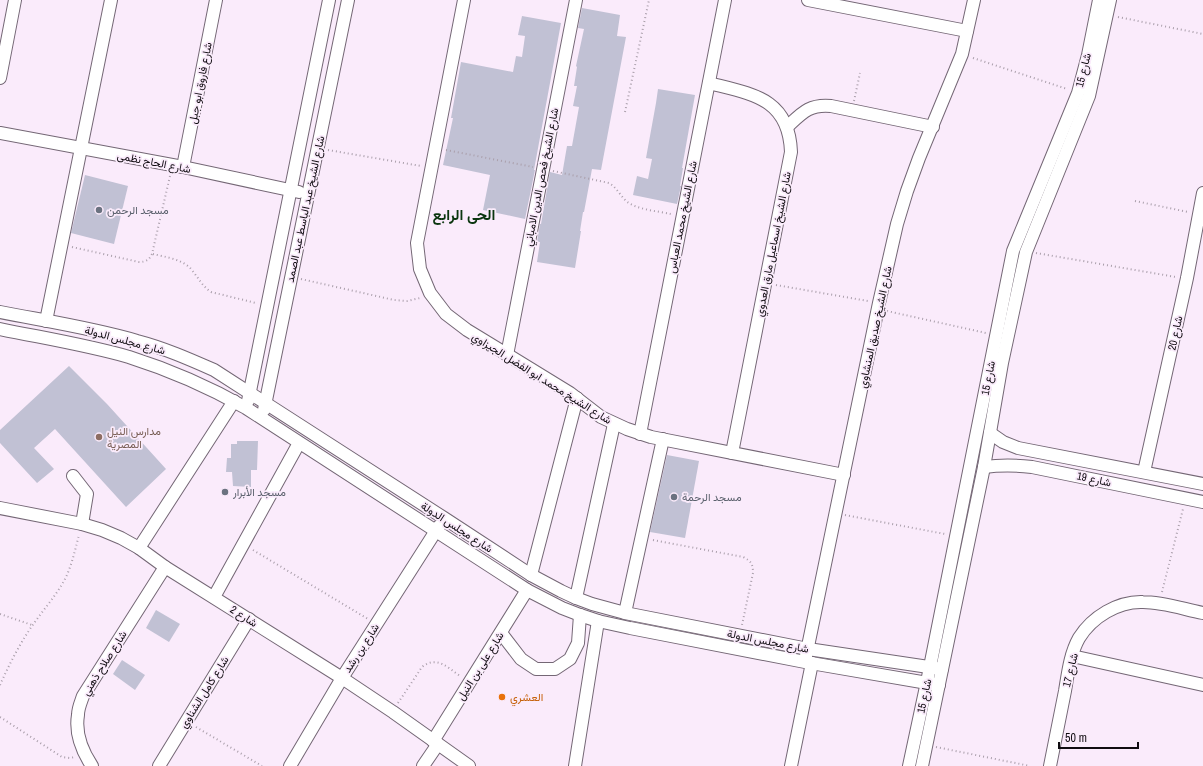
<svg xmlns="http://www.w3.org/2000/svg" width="1203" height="766" font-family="'Archivo Narrow',Vazirmatn,sans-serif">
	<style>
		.building { fill: #c1c1d4 }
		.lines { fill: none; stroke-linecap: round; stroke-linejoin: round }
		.minor-casing { stroke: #746775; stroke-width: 14 }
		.path { stroke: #aa9fab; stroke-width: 2; stroke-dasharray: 1 3; stroke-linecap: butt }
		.minor { stroke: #fff; stroke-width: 12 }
		.worship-dot { fill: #6b7280; stroke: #faebfb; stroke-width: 1.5 }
		.education-dot { fill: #8d6e63; stroke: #faebfb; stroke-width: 1.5 }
		.food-dot { fill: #e8710a; stroke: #faebfb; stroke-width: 1.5 }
		.labels { text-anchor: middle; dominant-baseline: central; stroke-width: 3.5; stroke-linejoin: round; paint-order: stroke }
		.street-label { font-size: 11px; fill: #0f0b10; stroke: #faebfb }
		.worship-label { font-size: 11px; fill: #5b616d; stroke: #faebfb; text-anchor: start }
		.education-label { font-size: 11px; fill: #785e54; stroke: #faebfb; text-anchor: start }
		.food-label { font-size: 11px; fill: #c56008; stroke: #faebfb; text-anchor: start }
		.district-label { font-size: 15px; font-weight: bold; fill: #0b360f; stroke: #faebfb }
	</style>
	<rect width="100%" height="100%" fill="#faebfb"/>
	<g class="building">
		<polygon points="582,8 620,15 617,36 626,37 601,170 592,169 584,212 583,212 580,231 581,231 575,268 537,262 540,242 537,242 540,224 541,224 550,172 562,175 567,146 572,146 579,107 573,106 577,86 574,86 577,67 576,66 584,29 578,28"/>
		<polygon points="522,16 561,23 534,170 535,170 525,219 483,210 490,175 443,165 453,118 451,118 461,62 513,72 516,56 522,57 525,36 518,35"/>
		<polygon points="658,89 695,95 682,168 683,168 680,186 681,186 677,204 633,195 637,176 648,179 652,159 646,158 656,103"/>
		<polygon points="85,175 128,186 114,244 71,233"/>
		<polygon points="69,366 107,404 166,469 126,507 55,429 34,448 54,469 37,483 0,443 0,430"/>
		<polygon points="237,441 258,441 257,470 251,470 251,487 233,486 232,472 226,472 227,458 231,458 231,444 237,444"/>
		<polygon points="667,455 699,461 685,538 650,532"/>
		<polygon points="156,610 180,624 169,642 146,628"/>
		<polygon points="122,660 145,675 135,690 113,674"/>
	</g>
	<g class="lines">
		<defs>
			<g id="minor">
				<polyline points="464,0 417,243 420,269 430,293 446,314 467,330 570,393 601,417 627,429 651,437 844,475"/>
				<polyline points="808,0 967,31"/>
				<polyline points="0,78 15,0"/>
				<path d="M709 83C752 94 789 98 791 152L732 453"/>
				<path d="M787 127C802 113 809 104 831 106L933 127"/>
				<polyline points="0,133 183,167 299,192"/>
				<polyline points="183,167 216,0"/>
				<path d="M0 312C46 321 93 328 137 341 164 348 189 359 214 370L444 518 531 575 561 591 576 598 592 604 625 613 808 649 942 669"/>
				<polyline points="46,321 111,0"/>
				<path d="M0 329C43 338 87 345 129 357 170 370 209 387 246 408L527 590 562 608 580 615 598 621 630 628 805 662 939 685"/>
				<polyline points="507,355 576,0"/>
				<polyline points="248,401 329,0"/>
				<polyline points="264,410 348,0"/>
				<polyline points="990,433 1003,442 1018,448 1203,484"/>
				<polyline points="640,434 725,0"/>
				<path d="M984 467C1000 465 1015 465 1032 467L1203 502"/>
				<polyline points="1144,472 1187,278 1203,193"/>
				<polyline points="73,476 87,494 82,524"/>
				<polyline points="0,508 82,524 102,530 121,538 139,548 165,567 342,678 393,712 469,766"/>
				<polyline points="139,548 234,401"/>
				<polyline points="531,575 577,398"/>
				<polyline points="214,597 299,443"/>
				<polyline points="576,598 614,424"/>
				<polyline points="625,613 663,439"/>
				<polyline points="501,633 521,659 536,669 555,669 570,659 578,643 580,615"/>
				<polyline points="806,656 879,303 897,224 907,191 919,158 962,54 974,0"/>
				<polyline points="1072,656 1203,685"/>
				<polyline points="433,741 527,590"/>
				<path d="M92 766C82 751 75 733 78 715 78 708 81 702 83 696L165 567"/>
				<polyline points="159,766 249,619"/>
				<polyline points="290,766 342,678 439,526"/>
				<polyline points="423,766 438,744"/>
				<polyline points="575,766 598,621"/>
				<polyline points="791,766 812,663"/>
				<polyline points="909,766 927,682 1013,251 1078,93 1088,55 1099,0"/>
				<polyline points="922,766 984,467 1002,363 1026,252 1089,96 1110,0"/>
				<path d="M1050 766C1055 741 1060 716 1065 691 1068 673 1070 654 1079 638 1092 617 1118 601 1143 602 1163 602 1183 609 1203 613"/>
			</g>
		</defs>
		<use href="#minor" class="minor-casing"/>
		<g class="path">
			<polyline points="1118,17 1203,34"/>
			<polyline points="973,58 1067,89"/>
			<polyline points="854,101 860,73"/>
			<polyline points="625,112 649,0"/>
			<polyline points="328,150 421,166"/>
			<polyline points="446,150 533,167"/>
			<path d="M553 171 609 183C616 187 620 195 626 201 637 210 658 211 671 214"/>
			<polyline points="1135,201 1188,212"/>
			<path d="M72 247 139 262C146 262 149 260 152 254L170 176"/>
			<polyline points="1036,253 1176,277"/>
			<path d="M153 254C165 257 182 259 191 269 198 277 202 286 211 292L256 303"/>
			<polyline points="301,279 394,300 407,301 420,298"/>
			<polyline points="776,285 868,301"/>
			<polyline points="887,311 986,333"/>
			<polyline points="845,515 945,534"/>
			<path d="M653 540 743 557C751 561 753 564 753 573L742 625"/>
			<polyline points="253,550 368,619"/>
			<polyline points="1162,592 1183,509"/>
			<polyline points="0,614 32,625"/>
			<path d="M0 685C9 665 19 645 32 626 43 610 56 596 65 579 72 565 75 550 79 535"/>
			<path d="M398 703 422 667C437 655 448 668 460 676"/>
			<polyline points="0,717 62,757 70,758 75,757"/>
			<polyline points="196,727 262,766"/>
			<polyline points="936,747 1030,766"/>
		</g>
		<use href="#minor" class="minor"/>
	</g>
	<g class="worship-dot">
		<circle cx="99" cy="210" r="4"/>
		<circle cx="225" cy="492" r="4"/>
		<circle cx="674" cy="497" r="4"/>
	</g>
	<circle class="education-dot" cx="99" cy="437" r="4"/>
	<circle class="food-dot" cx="502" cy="697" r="4"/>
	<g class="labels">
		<g class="street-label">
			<text transform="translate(1083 70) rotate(-76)">شارع 15</text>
			<text transform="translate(200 83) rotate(-79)">شارع فاروق ابو جبل</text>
			<text transform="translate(154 162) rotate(11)">شارع الحاج نظمى</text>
			<text transform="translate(541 177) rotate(-79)">شارع الشيخ فحص الدين الامباني</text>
			<text transform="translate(305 209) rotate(-78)">شارع الشيخ عبد الباسط عبد الصمد</text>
			<text transform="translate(682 217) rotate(-79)">شارع الشيخ محمد العباس</text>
			<text transform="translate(773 244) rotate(-79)">شارع الشيخ اسماعيل مارق العدوي</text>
			<text transform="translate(875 327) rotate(-78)">شارع الشيخ صديق المنشاوي</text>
			<text transform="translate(1175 333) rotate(-78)">شارع 20</text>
			<text transform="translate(125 340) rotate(15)">شارع مجلس الدولة</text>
			<text transform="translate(542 378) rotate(32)">شارع الشيخ محمد ابو الفضل الجيزاوي</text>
			<text transform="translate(988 378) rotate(-79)">شارع 15</text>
			<text transform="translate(1094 479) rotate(12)">شارع 19</text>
			<text transform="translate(457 527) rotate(33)">شارع مجلس الدولة</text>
			<text transform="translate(244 616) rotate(32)">شارع 2</text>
			<text transform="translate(768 641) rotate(11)">شارع مجلس الدولة</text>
			<text transform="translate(361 648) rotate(-57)">شارع بن رشد</text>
			<text transform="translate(104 663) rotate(-58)">شارع صلاح ذهني</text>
			<text transform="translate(480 666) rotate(-58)">شارع على بن النيل</text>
			<text transform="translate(1070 670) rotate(-76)">شارع 17</text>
			<text transform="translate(204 692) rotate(-58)">شارع كامل الشناوي</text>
			<text transform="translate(924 696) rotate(-78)">شارع 15</text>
		</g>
		<g class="worship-label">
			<text x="107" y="210">مسجد الرحمن</text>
			<text x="233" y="492">مسجد الأبرار</text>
			<text x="682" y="497">مسجد الرحمة</text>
		</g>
		<g class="education-label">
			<text x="107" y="431">مدارس النيل<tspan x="107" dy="13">المصرية</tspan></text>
		</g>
		<g class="food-label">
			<text x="510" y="697">العشري</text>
		</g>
		<g class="district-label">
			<text x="464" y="214">الحى الرابع</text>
		</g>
	</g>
	<path d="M1059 742v6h79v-6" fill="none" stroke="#0f0b10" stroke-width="2"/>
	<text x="1065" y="742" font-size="12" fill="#0f0b10" stroke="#faebfb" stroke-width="3" paint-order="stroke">50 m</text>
</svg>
